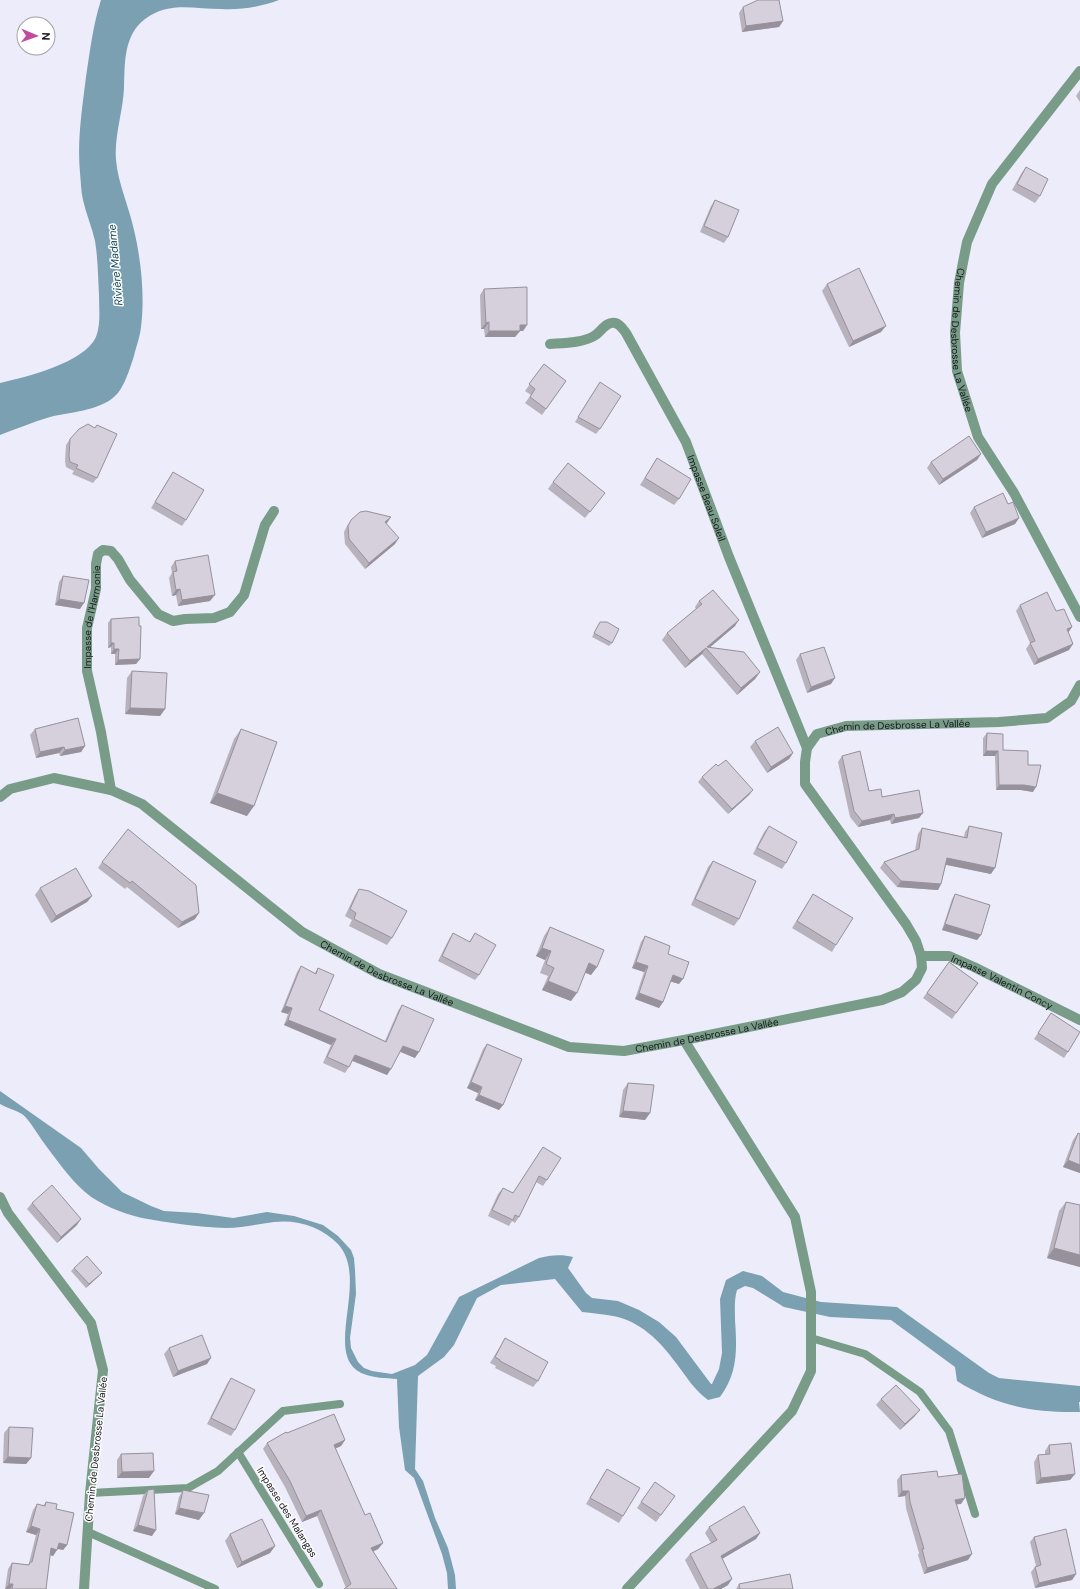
<svg xmlns="http://www.w3.org/2000/svg" width="1080" height="1589" font-family="'DM Sans',sans-serif">
	<style>
		.water { fill: #7aa0b1 }
		.lines { fill: none; stroke-linecap: round; stroke-linejoin: round }
		.lane { stroke: #789c88; stroke-width: 8 }
		.street { stroke: #789c88; stroke-width: 10 }
		.wall { fill: #b8b2bd }
		.shaded-wall { fill: #96919a }
		.building { fill: #d6cfdc; stroke: #96919a }
		.labels { text-anchor: middle; dominant-baseline: central; stroke-width: 3; stroke-linejoin: round; paint-order: stroke }
		.street-label { font-size: 10px; fill: #16161b; stroke: #fff }
		.water-label { font-size: 11px; font-style: italic; fill: #0d4457; stroke: #fff }
	</style>
	<rect width="100%" height="100%" fill="#edecfa"/>
	<g class="water">
		<path d="M101 0H279C260 7 241 10 221 9 194 9 169 1 145 19 123 36 125 64 124 88 123 112 114 136 116 160 118 183 129 207 134 230 141 259 145 297 141 327 140 337 136 347 134 356 130 368 124 389 114 397 98 411 70 412 50 417 33 422 16 429 0 435V383C26 377 84 363 96 337 101 324 99 309 99 295 98 277 98 259 95 241 92 227 86 214 83 200 81 192 81 182 80 173 77 141 82 109 86 77 90 51 93 25 101 0Z"/>
		<path d="M0 1091 81 1148 99 1169 122 1192 151 1206 164 1211 197 1213 233 1218 267 1212 294 1216 323 1225 338 1236 351 1250 354 1258 355 1270 356 1294 350 1338 351 1348 358 1362 364 1368 372 1371 392 1374 415 1365 427 1355 459 1297 539 1258C550 1255 562 1254 573 1257L568 1268 586 1293 592 1298 618 1301 639 1310 659 1322 676 1337 711 1384H712L719 1369 722 1353 720 1299 726 1280 743 1271 762 1276 783 1292 821 1302 897 1307 989 1373 999 1378 1080 1386V1402H1079L1080 1412C1033 1413 997 1406 957 1381L955 1367 891 1320 830 1317 784 1307 753 1288 745 1286 737 1290C734 1300 735 1310 735 1320 737 1349 738 1373 720 1397L708 1400C694 1390 686 1376 676 1363 660 1341 640 1321 613 1316 603 1314 592 1313 582 1312L555 1279 501 1285 477 1298 454 1345 444 1357 418 1376 415 1469 423 1481 435 1518 448 1548 455 1575 456 1589H448L447 1573 442 1554 414 1478 405 1470 399 1427 397 1379C386 1378 373 1378 364 1374 320 1357 371 1280 338 1244 322 1227 297 1219 274 1222 258 1224 242 1228 226 1228 198 1227 169 1223 142 1218 122 1213 100 1205 85 1192 69 1178 56 1159 44 1143 38 1135 29 1119 22 1114 15 1110 7 1108 0 1104Z"/>
	</g>
	<g class="lines">
		<g class="lane">
			<polyline points="811,1338 865,1354 920,1392 949,1431 975,1514"/>
			<polyline points="238,1452 319,1584"/>
			<polyline points="90,1493 188,1488 218,1471 283,1411 340,1404"/>
			<polyline points="88,1532 215,1589"/>
		</g>
		<g class="street">
			<path id="s1" d="M1080 71 992 184 967 242 959 283 955 333 957 371 978 437 1014 493 1080 617"/>
			<path id="s2" d="M550 344C564 343 582 343 594 336 601 332 606 321 615 323 620 324 623 329 626 333L686 442 729 557 807 748"/>
			<path id="s3" d="M111 790 101 732 87 671V628L96 589V564L98 554 103 550 111 551 118 559 130 580 158 614 173 621 185 619 214 618 230 612 244 595 265 525 274 511"/>
			<path id="s4" d="M0 797 10 789 54 778 111 790 142 804 302 932 379 974 569 1047 624 1051 684 1040 882 1000 902 992 916 980 922 968 921 956 916 941 906 924 805 784V762L807 748 817 734 846 726 999 722 1047 718 1071 701 1080 685"/>
			<path id="s5" d="M921 956H949L974 967 1080 1020"/>
			<polyline points="0,1197 8,1213 91,1323 103,1370 90,1493 84,1589"/>
			<polyline points="627,1589 792,1411 811,1371 811,1292 795,1217 684,1040"/>
		</g>
	</g>
	<g class="wall">
		<polygon points="743,7 783,21 779,27 742,32 739,13"/>
		<polygon points="1080,90 1080,102 1076,96"/>
		<polygon points="1026,167 1040,196 1035,203 1012,190 1021,174"/>
		<polygon points="715,200 728,237 724,243 700,232 711,206"/>
		<polygon points="827,284 881,332 849,347 822,291"/>
		<polygon points="484,289 527,325 523,331 520,331 515,337 485,337 484,329 481,329 480,295"/>
		<polygon points="544,364 566,381 542,415 525,403 531,395 525,391"/>
		<polygon points="600,382 600,429 596,434 575,422"/>
		<polygon points="97,425 97,478 93,483 72,474 74,471 66,467 65,461 66,445 70,439 95,428"/>
		<polygon points="981,454 977,460 939,485 927,468 931,462"/>
		<polygon points="657,458 679,499 674,505 640,485"/>
		<polygon points="173,472 186,520 182,526 151,508"/>
		<polygon points="553,482 600,499 585,518 548,489"/>
		<polygon points="1008,504 1019,518 1015,524 982,538 970,513 974,507"/>
		<polygon points="391,517 386,523 395,544 365,569 345,544 344,532 347,526 351,520"/>
		<polygon points="175,561 210,601 178,606 176,595 172,596 169,578 172,573 171,567"/>
		<polygon points="63,576 80,609 55,605 59,582"/>
		<polygon points="699,601 735,626 709,648 760,672 755,679 737,695 702,654 685,668 662,640 667,633 696,609 695,607"/>
		<polygon points="1020,605 1056,611 1072,627 1068,632 1069,650 1034,665 1026,649 1030,643 1016,611"/>
		<polygon points="111,619 140,659 136,664 115,665 115,654 111,654 111,647 108,648 108,623"/>
		<polygon points="600,622 612,643 609,646 592,637"/>
		<polygon points="800,654 831,684 807,693 796,660"/>
		<polygon points="132,671 165,709 160,716 125,714 127,678"/>
		<polygon points="35,729 85,746 81,752 60,756 59,753 36,758 30,735"/>
		<polygon points="241,729 247,816 210,803 234,739"/>
		<polygon points="987,733 1003,750 1028,765 1033,792 1021,790 996,790 995,756 983,756 983,738"/>
		<polygon points="755,741 793,753 789,759 767,773 750,747"/>
		<polygon points="842,756 869,791 882,797 919,818 891,824 890,820 858,827 850,817 838,762"/>
		<polygon points="718,766 753,790 749,795 728,814 698,782 702,777"/>
		<polygon points="769,826 786,863 782,869 753,854 764,832"/>
		<polygon points="969,826 991,874 946,865 941,884 938,890 897,887 880,868 884,862 915,850 918,834 922,828 964,837 965,832"/>
		<polygon points="713,861 739,919 734,926 691,905 708,867"/>
		<polygon points="102,862 195,919 178,928 127,887 125,889 98,868"/>
		<polygon points="40,888 92,896 87,902 51,923 35,895"/>
		<polygon points="359,889 392,938 387,945 349,926 352,920 345,916 355,895"/>
		<polygon points="813,894 836,945 832,952 792,928"/>
		<polygon points="955,894 981,935 977,940 942,930 952,899"/>
		<polygon points="550,927 597,967 591,975 585,972 571,1001 542,990 548,976 540,973 545,960 536,956 544,936"/>
		<polygon points="453,933 469,942 475,933 479,975 475,980 438,961 449,939"/>
		<polygon points="645,936 668,954 679,984 670,981 663,1002 659,1008 635,999 644,972 632,968 641,942"/>
		<polygon points="949,962 978,983 952,1019 923,998"/>
		<polygon points="301,966 314,974 318,968 319,1010 385,1041 398,1011 402,1005 415,1058 400,1052 387,1075 352,1061 349,1067 345,1073 323,1063 331,1045 284,1025 288,1014 281,1012 297,972"/>
		<polygon points="1051,1013 1068,1052 1064,1058 1034,1039"/>
		<polygon points="487,1044 503,1105 499,1110 475,1100 478,1093 467,1088 483,1049"/>
		<polygon points="628,1083 650,1113 645,1120 619,1117 623,1090"/>
		<polygon points="1078,1133 1080,1173 1063,1167 1073,1140"/>
		<polygon points="543,1147 547,1180 543,1186 536,1182 519,1217 515,1223 512,1221 509,1226 488,1216 498,1194 503,1188 513,1193"/>
		<polygon points="1066,1202 1080,1267 1047,1258 1059,1211"/>
		<polygon points="32,1203 77,1225 57,1243 27,1209"/>
		<polygon points="74,1268 99,1276 86,1288 71,1271"/>
		<polygon points="505,1338 538,1381 533,1387 495,1368 496,1366 490,1363 501,1345"/>
		<polygon points="169,1348 207,1364 173,1377 164,1354"/>
		<polygon points="231,1378 235,1430 231,1436 207,1424 227,1384"/>
		<polygon points="881,1399 915,1416 900,1430 876,1405"/>
		<polygon points="9,1427 31,1458 26,1464 3,1463 4,1433"/>
		<polygon points="287,1433 345,1440 341,1446 335,1449 365,1515 383,1543 378,1549 373,1552 397,1589 346,1588 317,1516 302,1522 285,1487 263,1449 267,1443"/>
		<polygon points="1049,1445 1075,1474 1070,1480 1036,1484 1034,1462 1038,1455 1045,1455 1045,1451"/>
		<polygon points="121,1454 149,1478 117,1478 117,1460"/>
		<polygon points="607,1469 623,1516 619,1523 586,1504 603,1475"/>
		<polygon points="901,1475 938,1477 961,1504 957,1504 968,1560 924,1574 918,1555 919,1553 906,1508 905,1496 898,1497 897,1480"/>
		<polygon points="655,1482 675,1496 656,1522 637,1508"/>
		<polygon points="148,1490 152,1536 133,1531 143,1496"/>
		<polygon points="183,1490 199,1520 175,1514 179,1497"/>
		<polygon points="46,1502 56,1509 67,1545 63,1550 57,1549 53,1556 50,1555 46,1589 5,1589 8,1569 12,1563 28,1565 29,1563 36,1535 26,1532 33,1510 37,1504 43,1506"/>
		<polygon points="709,1527 760,1533 756,1539 722,1558 728,1585 721,1589 700,1589 685,1560 690,1554 711,1543 705,1533"/>
		<polygon points="230,1534 275,1546 270,1553 237,1568 225,1541"/>
		<polygon points="1034,1537 1076,1574 1072,1580 1035,1588 1031,1572 1035,1567 1036,1566 1030,1542"/>
		<polygon points="739,1584 793,1589 736,1589"/>
	</g>
	<g class="shaded-wall">
		<polygon points="783,21 779,27 742,32 746,26"/>
		<polygon points="489,322 484,329 481,329 486,323"/>
		<polygon points="520,325 527,325 523,331 520,331 515,337 485,337 489,331"/>
		<polygon points="886,326 881,332 849,347 853,341"/>
		<polygon points="981,454 977,460 939,485 943,479"/>
		<polygon points="391,517 387,523 382,527 385,522"/>
		<polygon points="1019,518 1015,524 982,538 986,532"/>
		<polygon points="399,538 395,544 365,569 369,563"/>
		<polygon points="180,589 176,595 172,596 176,590"/>
		<polygon points="215,595 210,601 178,606 182,600"/>
		<polygon points="59,599 84,603 80,609 55,605"/>
		<polygon points="739,620 735,626 708,649 706,648"/>
		<polygon points="1072,627 1068,633 1067,629"/>
		<polygon points="111,643 114,643 111,647 108,648"/>
		<polygon points="1073,644 1069,650 1034,665 1038,659"/>
		<polygon points="706,648 702,654 685,668 690,661"/>
		<polygon points="114,649 119,649 115,654 111,654"/>
		<polygon points="140,659 136,664 115,665 118,660"/>
		<polygon points="760,672 755,679 737,695 741,688"/>
		<polygon points="835,678 831,684 807,693 811,687"/>
		<polygon points="130,708 165,709 160,716 125,714"/>
		<polygon points="85,746 81,752 60,756 65,750"/>
		<polygon points="64,747 59,753 36,758 40,752"/>
		<polygon points="986,751 998,751 995,756 983,756"/>
		<polygon points="793,753 789,759 767,773 771,767"/>
		<polygon points="999,785 1024,785 1036,787 1033,792 1021,790 996,790"/>
		<polygon points="753,790 749,795 728,814 732,809"/>
		<polygon points="217,793 254,806 247,816 210,803"/>
		<polygon points="923,813 919,818 891,824 895,818"/>
		<polygon points="894,814 890,820 858,827 862,821"/>
		<polygon points="947,858 995,868 991,874 943,864"/>
		<polygon points="901,881 941,884 938,890 897,887"/>
		<polygon points="92,896 87,902 51,923 56,916"/>
		<polygon points="199,913 195,919 178,928 182,922"/>
		<polygon points="945,924 981,935 977,940 942,930"/>
		<polygon points="542,948 551,951 545,960 536,956"/>
		<polygon points="636,962 648,966 644,972 632,968"/>
		<polygon points="589,963 597,967 591,975 583,972"/>
		<polygon points="673,975 683,979 679,984 669,981"/>
		<polygon points="548,981 577,993 571,1001 542,990"/>
		<polygon points="639,993 663,1002 659,1008 635,999"/>
		<polygon points="285,1006 292,1008 288,1014 281,1012"/>
		<polygon points="288,1020 336,1039 331,1045 284,1025"/>
		<polygon points="403,1046 419,1052 415,1058 399,1051"/>
		<polygon points="355,1055 391,1069 387,1075 351,1060"/>
		<polygon points="471,1082 482,1087 478,1093 467,1088"/>
		<polygon points="479,1095 503,1105 499,1110 475,1100"/>
		<polygon points="623,1111 650,1113 645,1120 619,1117"/>
		<polygon points="1068,1160 1080,1165 1080,1173 1063,1167"/>
		<polygon points="81,1219 77,1225 57,1243 61,1237"/>
		<polygon points="1054,1248 1080,1255 1080,1267 1047,1258"/>
		<polygon points="102,1273 99,1276 86,1288 89,1284"/>
		<polygon points="211,1358 207,1364 173,1377 178,1371"/>
		<polygon points="920,1410 915,1416 900,1430 905,1424"/>
		<polygon points="345,1440 341,1446 329,1451 334,1445"/>
		<polygon points="8,1457 31,1458 26,1464 3,1463"/>
		<polygon points="154,1471 149,1478 117,1478 122,1472"/>
		<polygon points="1075,1474 1070,1480 1036,1484 1041,1478"/>
		<polygon points="902,1491 909,1491 905,1496 898,1497"/>
		<polygon points="965,1498 961,1504 951,1505 955,1500"/>
		<polygon points="179,1508 204,1513 199,1520 175,1514"/>
		<polygon points="321,1510 317,1516 302,1522 306,1516"/>
		<polygon points="138,1525 156,1530 152,1536 133,1531"/>
		<polygon points="31,1526 40,1529 36,1535 26,1532"/>
		<polygon points="760,1533 756,1539 717,1562 721,1556"/>
		<polygon points="59,1543 67,1545 63,1550 55,1548"/>
		<polygon points="383,1543 378,1549 366,1554 371,1548"/>
		<polygon points="275,1546 270,1553 237,1568 242,1562"/>
		<polygon points="51,1548 57,1550 53,1556 47,1554"/>
		<polygon points="972,1554 968,1560 924,1574 927,1568"/>
		<polygon points="1076,1574 1072,1580 1035,1588 1039,1583"/>
		<polygon points="732,1579 728,1585 721,1589 713,1589"/>
		<polygon points="9,1584 13,1584 10,1589 5,1589"/>
	</g>
	<g class="building">
		<polygon points="758,0 779,0 783,21 746,26 743,7"/>
		<polygon points="1026,167 1048,179 1040,196 1017,184"/>
		<polygon points="715,200 739,210 728,237 704,226"/>
		<polygon points="859,268 886,326 853,341 827,284"/>
		<polygon points="527,287 527,325 520,325 520,331 489,331 489,322 486,323 484,289"/>
		<polygon points="544,364 566,381 546,409 530,397 535,389 529,384"/>
		<polygon points="600,382 621,396 600,429 578,417"/>
		<polygon points="88,424 95,428 97,425 117,434 97,478 76,468 78,465 70,462 69,456 70,439 79,429"/>
		<polygon points="969,436 981,454 943,479 931,462"/>
		<polygon points="657,458 691,479 679,499 645,478"/>
		<polygon points="568,463 605,493 590,512 553,482"/>
		<polygon points="173,472 204,490 186,520 155,502"/>
		<polygon points="1003,493 1008,504 1013,502 1019,518 986,532 974,507"/>
		<polygon points="366,511 391,517 385,522 399,538 369,563 349,539 348,526 351,520 360,512"/>
		<polygon points="208,555 215,595 182,600 180,589 176,590 173,572 177,571 175,561"/>
		<polygon points="63,576 89,580 84,603 59,599"/>
		<polygon points="713,590 739,620 707,647 744,652 760,672 741,688 706,648 690,661 667,633 702,604 699,601"/>
		<polygon points="1047,592 1056,611 1064,609 1072,627 1067,629 1073,644 1038,659 1030,643 1035,641 1020,605"/>
		<polygon points="139,617 139,626 141,626 140,659 118,660 119,649 114,649 114,643 111,643 111,619"/>
		<polygon points="600,622 607,622 619,629 612,643 594,633"/>
		<polygon points="824,647 835,678 811,687 800,654"/>
		<polygon points="132,671 167,673 165,709 130,708"/>
		<polygon points="78,718 85,746 65,750 64,747 40,752 35,729"/>
		<polygon points="778,727 793,753 771,767 755,741"/>
		<polygon points="241,729 277,742 254,806 217,793"/>
		<polygon points="987,733 1003,734 1003,750 1028,751 1028,765 1041,765 1036,787 1024,785 999,785 998,751 986,751"/>
		<polygon points="860,751 869,791 881,789 882,797 919,790 923,813 895,818 894,814 862,821 854,811 842,756"/>
		<polygon points="726,760 753,790 732,809 702,777 716,764 718,766"/>
		<polygon points="769,826 797,842 786,863 757,848"/>
		<polygon points="969,826 1002,833 995,868 947,858 941,884 901,881 884,862 919,849 922,828 967,838"/>
		<polygon points="128,829 196,885 199,913 182,922 132,881 130,883 102,862"/>
		<polygon points="713,861 756,881 739,919 695,899"/>
		<polygon points="76,868 92,896 56,916 40,888"/>
		<polygon points="359,889 369,891 407,911 392,938 354,919 356,913 350,909"/>
		<polygon points="813,894 853,918 836,945 797,921"/>
		<polygon points="955,894 990,905 981,935 945,924"/>
		<polygon points="550,927 604,950 597,967 589,963 577,993 548,981 554,968 546,964 551,951 542,948"/>
		<polygon points="453,933 470,942 475,933 496,945 479,975 442,956"/>
		<polygon points="645,936 670,946 668,954 689,962 683,979 673,975 663,1002 639,993 648,966 636,962"/>
		<polygon points="949,962 978,983 956,1013 927,993"/>
		<polygon points="301,966 316,974 318,968 334,975 319,1010 386,1042 402,1005 434,1019 419,1052 403,1046 391,1069 355,1055 349,1067 327,1057 336,1039 288,1020 292,1008 285,1006"/>
		<polygon points="1051,1013 1080,1032 1068,1052 1038,1033"/>
		<polygon points="487,1044 522,1059 503,1105 479,1095 482,1087 471,1082"/>
		<polygon points="628,1083 654,1085 650,1113 623,1111"/>
		<polygon points="1078,1133 1080,1134 1080,1165 1068,1160"/>
		<polygon points="543,1147 561,1158 547,1180 539,1176 519,1217 515,1215 513,1220 492,1210 503,1188 513,1193"/>
		<polygon points="52,1185 81,1219 61,1237 32,1203"/>
		<polygon points="1066,1202 1080,1205 1080,1255 1054,1248"/>
		<polygon points="87,1256 102,1273 89,1284 74,1268"/>
		<polygon points="202,1335 211,1358 178,1371 169,1348"/>
		<polygon points="505,1338 548,1362 538,1381 500,1361 500,1360 495,1357"/>
		<polygon points="231,1378 255,1390 235,1430 211,1418"/>
		<polygon points="896,1385 920,1410 905,1424 881,1399"/>
		<polygon points="334,1414 345,1440 334,1445 365,1515 370,1513 383,1543 371,1548 397,1589 344,1589 351,1584 321,1510 306,1516 290,1481 267,1443 286,1432 287,1433"/>
		<polygon points="9,1427 33,1428 31,1458 8,1457"/>
		<polygon points="1071,1443 1075,1474 1041,1478 1038,1455 1050,1454 1049,1445"/>
		<polygon points="153,1453 154,1471 122,1472 121,1454"/>
		<polygon points="607,1469 640,1488 623,1516 590,1498"/>
		<polygon points="937,1471 938,1477 962,1474 965,1498 955,1500 972,1554 927,1568 922,1549 924,1549 910,1502 909,1491 902,1491 901,1475"/>
		<polygon points="655,1482 675,1496 661,1515 641,1502"/>
		<polygon points="154,1489 156,1530 138,1525 148,1490"/>
		<polygon points="183,1490 209,1495 204,1513 179,1508"/>
		<polygon points="46,1502 57,1504 56,1509 74,1513 67,1545 59,1543 57,1550 51,1548 46,1589 12,1589 13,1584 9,1584 12,1563 29,1565 30,1562 32,1562 40,1529 31,1526 37,1504 45,1506"/>
		<polygon points="744,1506 760,1533 721,1556 732,1579 713,1589 708,1589 690,1554 717,1540 709,1527"/>
		<polygon points="262,1519 275,1546 242,1562 230,1534"/>
		<polygon points="1066,1529 1076,1574 1039,1583 1035,1567 1041,1565 1034,1537"/>
		<polygon points="790,1574 793,1589 740,1589 739,1584"/>
	</g>
	<g class="labels">
		<g class="street-label">
			<text stroke="none"><textPath href="#s1" startOffset="306">Chemin de Desbrosse La Vallée</textPath></text>
			<text stroke="none"><textPath href="#s2" startOffset="270">Impasse Beau Soleil</textPath></text>
			<text stroke="none"><textPath href="#s3" startOffset="176">Impasse de l'Harmonie</textPath></text>
			<text stroke="none"><textPath href="#s4" startOffset="1373">Chemin de Desbrosse La Vallée</textPath></text>
			<text stroke="none"><textPath href="#s4" startOffset="450">Chemin de Desbrosse La Vallée</textPath></text>
			<text stroke="none"><textPath href="#s5" startOffset="87">Impasse Valentin Concy</textPath></text>
			<text stroke="none"><textPath href="#s4" startOffset="786">Chemin de Desbrosse La Vallée</textPath></text>
			<text transform="translate(96 1449) rotate(-84)">Chemin de Desbrosse La Vallée</text>
			<text transform="translate(287 1512) rotate(58)">Impasse des Malangas</text>
		</g>
		<g class="water-label">
			<text transform="translate(115 265) rotate(-95)">Rivière Madame</text>
		</g>
	</g>
	<g transform="translate(36 36) rotate(92)"><circle r="19" fill="#ffffff" stroke="#a2a2a4"/>
	<path d="M0-3L7 15L0 10L-7 15Z" fill="#c34a9d"/>
	<text y="-6" font-size="11" font-weight="bold" text-anchor="middle" fill="#16161b">N</text>
	</g>
</svg>
